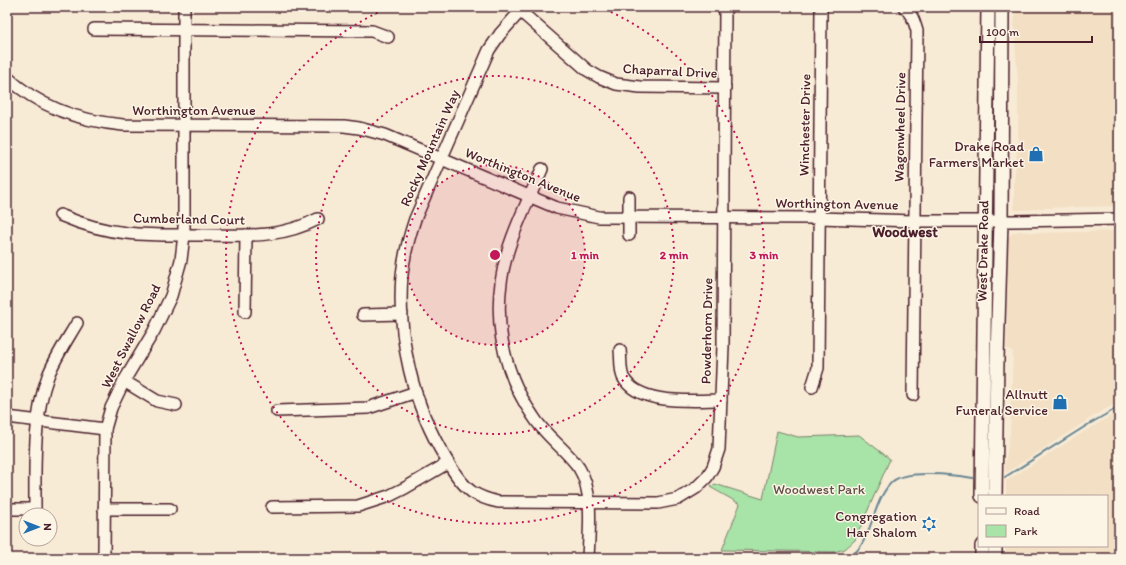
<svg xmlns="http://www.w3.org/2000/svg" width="1126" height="565" font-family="Itim,sans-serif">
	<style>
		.built { fill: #f3dfc3 }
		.green { fill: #a8e3a8; stroke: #79816a }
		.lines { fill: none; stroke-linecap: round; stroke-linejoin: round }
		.stream { stroke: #698793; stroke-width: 2 }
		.minor-casing { stroke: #4a1f2b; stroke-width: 14 }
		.major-casing { stroke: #4a1f2b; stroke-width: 16 }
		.minor { stroke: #fcf5e5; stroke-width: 11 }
		.major { stroke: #fcf5e5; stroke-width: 13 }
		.ring { fill: none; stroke: #c2185b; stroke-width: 2; stroke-dasharray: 2 4 }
		.labels { text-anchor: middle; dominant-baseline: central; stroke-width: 3; stroke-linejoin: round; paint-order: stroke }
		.street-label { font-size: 14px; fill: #4a1f2b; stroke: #fcf5e5 }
		.poi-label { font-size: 14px; fill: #4a1f2b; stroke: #fcf5e5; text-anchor: end }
		.park-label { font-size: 14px; fill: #62504a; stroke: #fcf5e5 }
		.neighbourhood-label { font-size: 15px; font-weight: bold; fill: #4a1f2b; stroke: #fcf5e5 }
		.centre { fill: #c2185b; stroke: #fcf5e5; stroke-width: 2 }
		.ring-label { font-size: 12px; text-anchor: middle; font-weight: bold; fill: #c2185b; stroke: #fcf5e5; stroke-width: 3; stroke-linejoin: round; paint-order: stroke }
	</style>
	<rect width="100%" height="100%" fill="#f8ebd6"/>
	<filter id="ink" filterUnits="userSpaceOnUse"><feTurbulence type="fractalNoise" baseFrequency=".025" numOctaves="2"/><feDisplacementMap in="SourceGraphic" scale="8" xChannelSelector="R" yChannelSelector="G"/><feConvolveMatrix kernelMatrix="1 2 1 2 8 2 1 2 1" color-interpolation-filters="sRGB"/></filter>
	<g filter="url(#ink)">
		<g class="built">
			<polygon points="1016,7 1119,7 1119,206 1038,208 1029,210 1014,210 1014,182 1018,137 1018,83 1014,27"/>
			<polygon points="1018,231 1037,233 1119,231 1119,402 1100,412 1006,473 1005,465 1010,432 1013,352 1007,348 1008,238 1013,233"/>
			<polygon points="1119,411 1119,558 1006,558 1006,546 1107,546 1107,496 1006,496 1006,481 1090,428"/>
		</g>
		<polygon class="green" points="777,431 798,437 859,435 890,459 855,540 845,549 834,552 722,550 740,504 710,487 715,484 763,499"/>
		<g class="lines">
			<g class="stream">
				<polyline points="1005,477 1089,424 1119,407"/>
				<path d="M848 558C860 551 864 541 869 529 875 514 880 493 892 482 905 469 955 475 973 478"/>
			</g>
			<defs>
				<g id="minor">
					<path d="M524 7 500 34 489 50 415 219C409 237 404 256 402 275 397 339 413 405 446 459 453 471 461 484 472 492 480 497 489 500 498 502L658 503 678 499 696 488 707 477 713 467 719 449 723 346 725 7"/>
					<path d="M904 7C912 14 914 21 917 31L913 395"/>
					<polyline points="520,11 587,70 599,77 616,84 640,87 725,88"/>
					<polyline points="94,29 372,31 388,37"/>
					<path d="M7 77C39 107 80 121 123 125L344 126 359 128 385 135 557 208 599 217 819 218 914 221H1014L1119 219"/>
					<path d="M542 169C530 197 515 225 507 254 491 310 500 368 533 416 545 436 566 449 579 468 594 491 589 532 588 558"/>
					<path d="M60 215C81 224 104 231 127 233 153 236 178 235 204 235 246 235 279 239 318 219"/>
					<polyline points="629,235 629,197"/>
					<polyline points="245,312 246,235"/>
					<polyline points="363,315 402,314"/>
					<path d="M620 350C621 358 620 370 623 377 638 406 694 400 721 400"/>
					<polyline points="124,381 157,401 176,405"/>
					<polyline points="812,387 818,368 821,7"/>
					<polyline points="277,411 368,408 416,392"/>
					<polyline points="7,417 105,429"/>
					<polyline points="272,507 358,506 389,496 405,488 448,463"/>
					<path d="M7 509H35C35 467 33 416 48 376 55 358 67 340 77 323"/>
					<polyline points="104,509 170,509"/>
					<polyline points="104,558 105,429 111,408 124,381 154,331 171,296 181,260 184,235 184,7"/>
				</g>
				<g id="major">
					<polyline points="982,496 988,7"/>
					<polyline points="995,496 997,359 1001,221 1002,7"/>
					<polyline points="982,558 982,546"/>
					<polyline points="995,558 995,546"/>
				</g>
			</defs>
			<use href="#minor" class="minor-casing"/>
			<use href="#major" class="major-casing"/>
			<use href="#minor" class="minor"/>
			<use href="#major" class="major"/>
		</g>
	</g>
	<circle cx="495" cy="255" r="90" fill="#c2185b" fill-opacity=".12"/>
	<g class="ring">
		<circle cx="495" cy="255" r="90"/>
		<circle cx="495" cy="255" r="179"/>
		<path d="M600 7A269 269 0 1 1 390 7"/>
	</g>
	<defs>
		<symbol id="shop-bare" viewBox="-9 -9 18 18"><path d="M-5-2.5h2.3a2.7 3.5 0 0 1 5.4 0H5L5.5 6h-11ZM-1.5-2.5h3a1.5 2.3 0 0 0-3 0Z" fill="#1f6fb2" stroke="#fcf5e5" stroke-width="2.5" paint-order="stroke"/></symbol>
		<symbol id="synagogue-bare" viewBox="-9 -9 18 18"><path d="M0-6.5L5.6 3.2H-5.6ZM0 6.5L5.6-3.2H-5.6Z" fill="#1f6fb2" stroke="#fcf5e5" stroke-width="2.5" paint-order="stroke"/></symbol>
	</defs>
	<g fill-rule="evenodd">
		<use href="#shop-bare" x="1025" y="143" width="22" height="22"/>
		<use href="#shop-bare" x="1049" y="391" width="22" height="22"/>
		<use href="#synagogue-bare" x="918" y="513" width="22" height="22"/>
	</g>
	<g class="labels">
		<g class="street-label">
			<text transform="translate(670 71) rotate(3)">Chaparral Drive</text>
			<text x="194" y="110">Worthington Avenue</text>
			<text transform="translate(805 125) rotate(-89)">Winchester Drive</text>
			<text transform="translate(900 127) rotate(-89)">Wagonwheel Drive</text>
			<text transform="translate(430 148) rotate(-66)">Rocky Mountain Way</text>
			<text transform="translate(523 175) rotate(22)">Worthington Avenue</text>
			<text transform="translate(837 204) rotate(1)">Worthington Avenue</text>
			<text transform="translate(189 219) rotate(1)">Cumberland Court</text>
			<text transform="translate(983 251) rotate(-89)">West Drake Road</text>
			<text transform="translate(707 331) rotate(-89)">Powderhorn Drive</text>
			<text transform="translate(131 336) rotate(-63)">West Swallow Road</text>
		</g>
		<g class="poi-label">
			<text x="1024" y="146">Drake Road<tspan x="1024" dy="16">Farmers Market</tspan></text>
			<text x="1048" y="394">Allnutt<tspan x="1048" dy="16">Funeral Service</tspan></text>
			<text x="917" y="516">Congregation<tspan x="917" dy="16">Har Shalom</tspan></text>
		</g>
		<g class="park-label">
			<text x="819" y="489">Woodwest Park</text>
		</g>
		<g class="neighbourhood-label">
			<text x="905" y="232">Woodwest</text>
		</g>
	</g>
	<circle cx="495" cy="255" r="6" class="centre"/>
	<g class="ring-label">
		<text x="585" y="259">1 min</text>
		<text x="674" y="259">2 min</text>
		<text x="764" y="259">3 min</text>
	</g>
	<rect width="1126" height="565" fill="none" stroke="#fcf5e5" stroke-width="24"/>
	<rect x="12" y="12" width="1102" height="541" fill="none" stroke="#4a1f2b" stroke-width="1.5" filter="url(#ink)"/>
	<rect x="978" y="495" width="130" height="52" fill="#fcf5e5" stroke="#b59f9b"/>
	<rect x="986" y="508" width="20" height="6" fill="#fcf5e5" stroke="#b59f9b"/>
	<text x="1014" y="515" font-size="12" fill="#4a1f2b">Road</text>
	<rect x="986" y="525" width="20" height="12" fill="#a8e3a8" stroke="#b59f9b"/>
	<text x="1014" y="535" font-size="12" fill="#4a1f2b">Park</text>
	<g transform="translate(38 527) rotate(90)"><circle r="19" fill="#fcf5e5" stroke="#b59f9b"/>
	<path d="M0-3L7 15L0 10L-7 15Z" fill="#1f6fb2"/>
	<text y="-6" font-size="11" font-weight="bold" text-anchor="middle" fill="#4a1f2b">N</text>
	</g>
	<path d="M980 36v6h112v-6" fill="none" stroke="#4a1f2b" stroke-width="2"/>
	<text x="986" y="36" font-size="12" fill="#4a1f2b" stroke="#fcf5e5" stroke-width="3" paint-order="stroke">100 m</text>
</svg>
